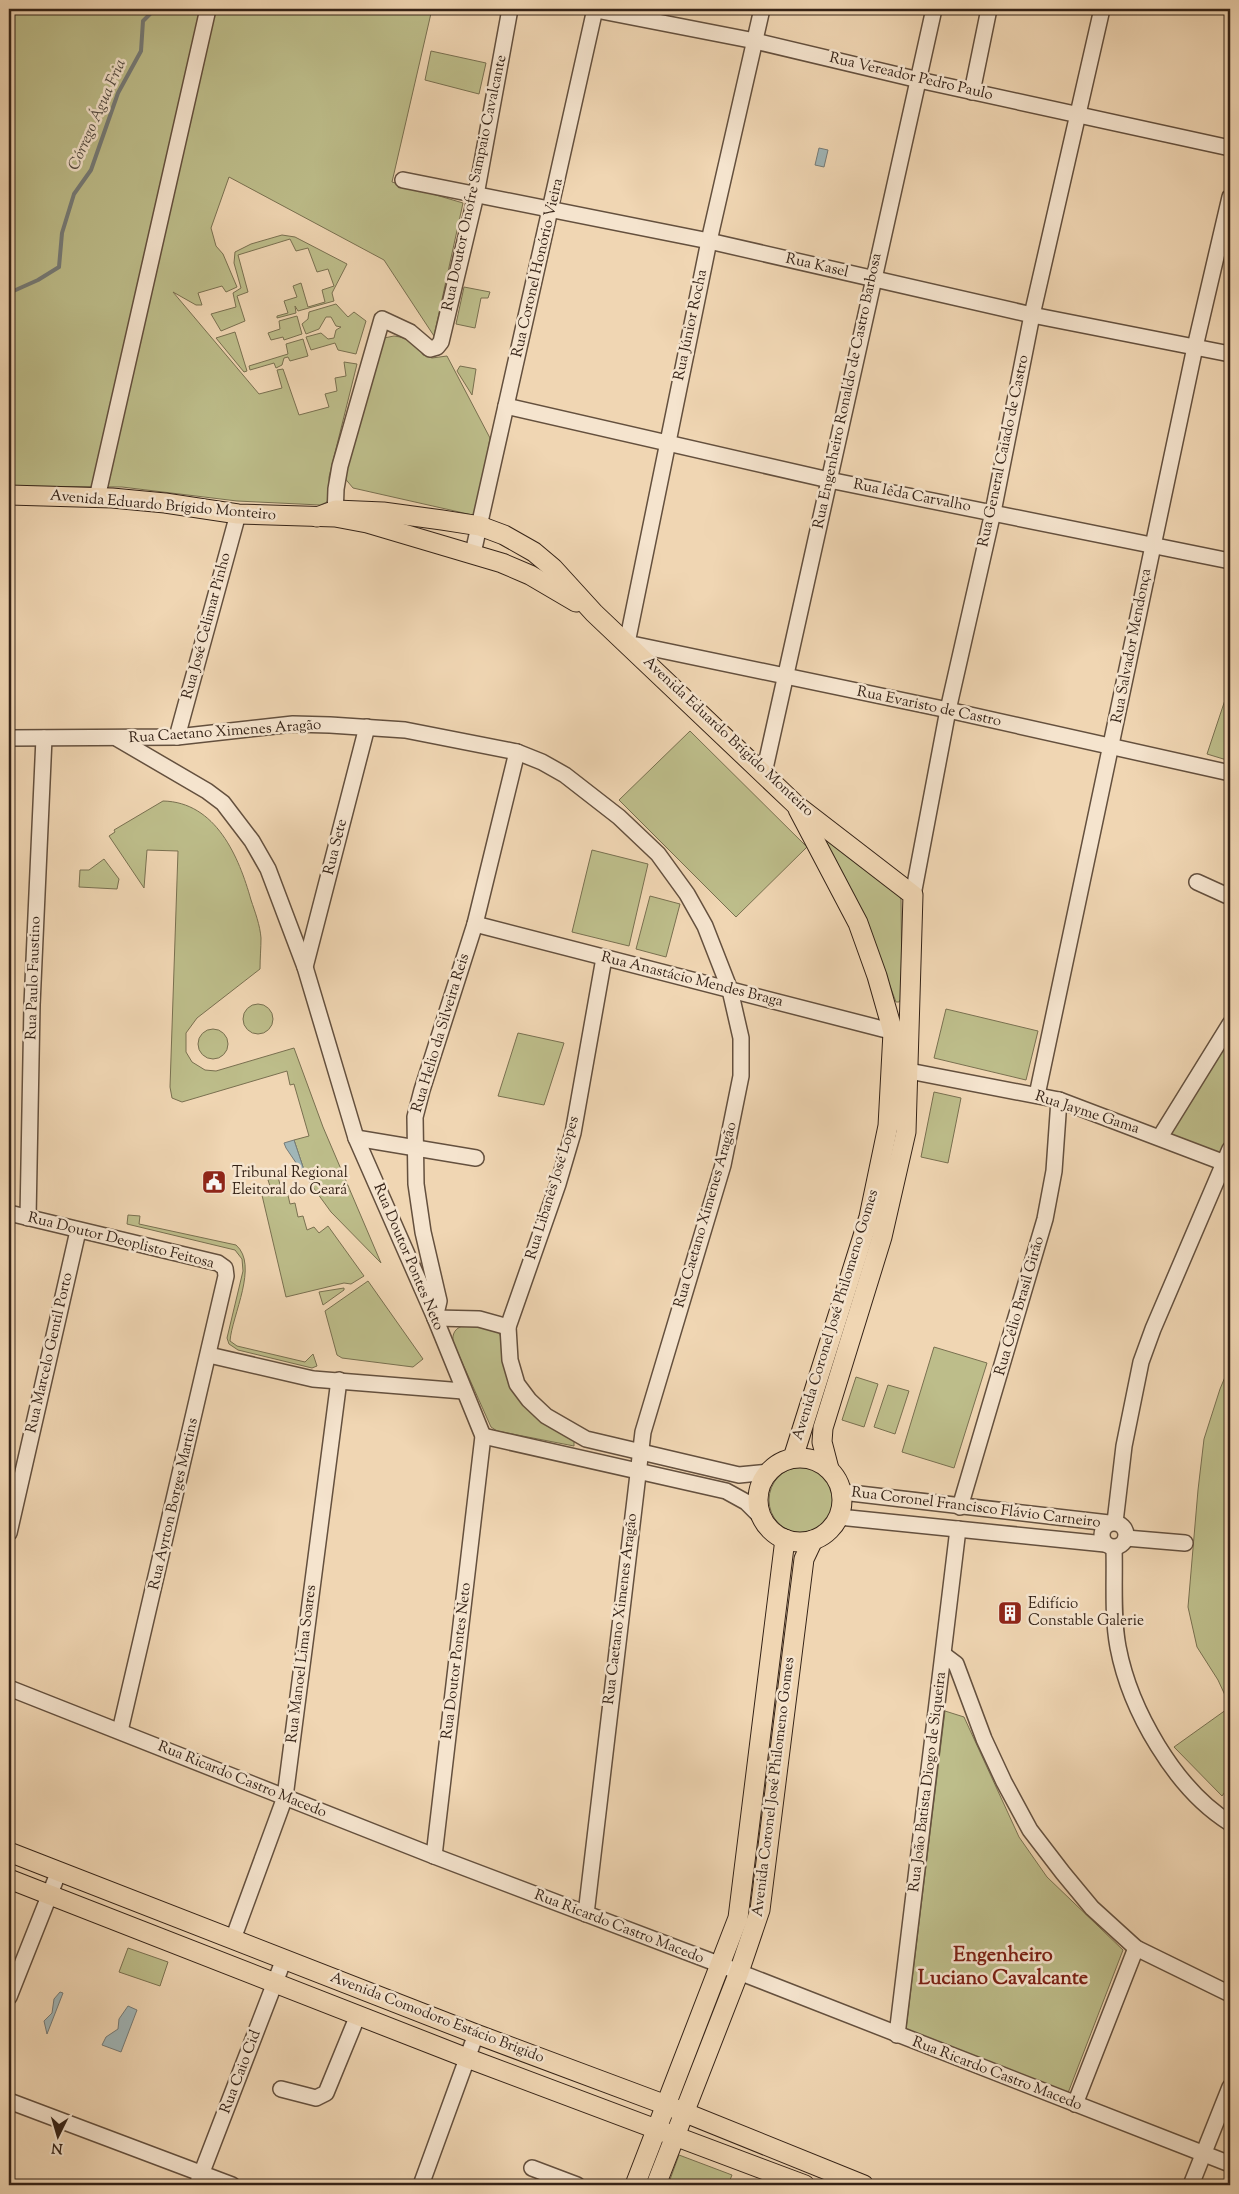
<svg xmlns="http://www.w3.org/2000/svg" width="1239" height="2194" font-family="'Sorts Mill Goudy',serif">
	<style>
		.green { fill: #bdbd8a; stroke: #797050 }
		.water { fill: #a0b6b8; stroke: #757b78 }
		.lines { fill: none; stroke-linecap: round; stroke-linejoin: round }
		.stream { stroke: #757b78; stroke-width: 4 }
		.minor-casing { stroke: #64503e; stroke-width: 18 }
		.major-casing { stroke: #352317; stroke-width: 21 }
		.minor { stroke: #f5e4ce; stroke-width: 15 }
		.major { stroke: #f0d6b3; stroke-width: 19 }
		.labels { text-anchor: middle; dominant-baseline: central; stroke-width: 5; stroke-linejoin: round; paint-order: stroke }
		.street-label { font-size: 15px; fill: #352317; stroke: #f5e4ce }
		.poi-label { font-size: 15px; fill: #352317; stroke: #f5e4ce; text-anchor: start }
		.water-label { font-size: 16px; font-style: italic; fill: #50483f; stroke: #f5e4ce }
		.district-label { font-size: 20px; font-weight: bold; fill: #7a1f14; stroke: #f5e4ce }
	</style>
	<rect width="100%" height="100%" fill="#f0d6b3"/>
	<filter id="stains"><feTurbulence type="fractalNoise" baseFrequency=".004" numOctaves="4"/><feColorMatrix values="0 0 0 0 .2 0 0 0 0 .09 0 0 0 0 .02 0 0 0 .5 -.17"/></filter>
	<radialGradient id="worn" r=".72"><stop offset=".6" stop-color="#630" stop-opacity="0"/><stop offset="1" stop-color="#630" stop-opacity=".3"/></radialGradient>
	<g class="green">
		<polygon points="9,9 432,9 392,182 463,203 434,336 384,260 229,177 211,228 216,246 223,254 237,287 226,292 222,286 198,293 202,305 196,305 173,292 259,394 282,388 277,370 283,369 299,415 329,407 325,394 337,391 335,378 346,376 344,362 357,364 329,477 330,492 327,502 320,505 237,501 122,487 9,486"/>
		<polygon points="431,51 486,63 479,94 425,80"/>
		<polygon points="282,235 295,237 347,264 332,293 334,301 298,311 295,306 296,313 277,318 277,316 288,313 284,301 297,297 293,286 301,283 308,307 325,302 322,290 334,286 328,269 317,272 308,248 296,251 290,239 238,255 248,292 237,296 245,321 221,331 211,314 236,307 233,293 241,288 234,263 235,252 251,244"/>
		<polygon points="464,287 490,292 488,298 481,298 475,328 456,324"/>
		<polygon points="336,304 348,317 354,312 366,321 356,354 338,350 335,343 311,350 306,337 321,333 328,339 334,338 336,330 341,327 336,326 331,317 326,317 319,329 306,334 302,324 308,319 309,312"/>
		<polygon points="297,316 302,334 284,340 283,337 271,340 268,333 280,329 279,321"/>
		<polygon points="235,332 247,371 244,372 216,338"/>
		<path d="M394 336C409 338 415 342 423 355L432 358 447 356 490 438 477 516 353 488 343 476 384 338Z"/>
		<polygon points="303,339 308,356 290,361 288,357 284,358 282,365 276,368 274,363 250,370 249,366 288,354 286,344"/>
		<polygon points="460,366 476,369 472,395 457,371"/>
		<polygon points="1230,685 1230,761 1207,754"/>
		<polygon points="690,731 807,847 736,917 619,800"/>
		<path d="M163 801C216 802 239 857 251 900 255 912 260 925 261 938 261 948 260 958 260 969L197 1018 186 1033V1052L192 1062 205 1070 216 1071 294 1048 323 1127 381 1263 331 1212 307 1179 294 1140 309 1136 294 1084 290 1085 287 1071 182 1102 172 1098 170 1087 178 851 147 850 144 888 109 836 115 832 114 830Z"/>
		<polygon points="819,834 899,895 901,899 902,997 899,1002 896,1002 863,914"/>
		<polygon points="592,850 648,864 629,946 572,932"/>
		<polygon points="104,859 119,879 117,889 79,887 80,870 89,870"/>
		<polygon points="650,896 680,904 666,957 636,949"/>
		<circle cx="258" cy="1019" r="15"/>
		<polygon points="946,1009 1038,1031 1026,1080 934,1058"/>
		<circle cx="213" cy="1044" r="15"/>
		<polygon points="518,1033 564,1043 544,1105 498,1096"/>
		<polygon points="1230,1038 1230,1136 1224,1150 1218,1153 1171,1135 1171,1131"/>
		<polygon points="934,1092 961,1098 948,1163 921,1157"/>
		<polygon points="278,1177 282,1192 287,1191 290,1204 295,1203 298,1217 303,1216 307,1230 314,1227 319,1233 328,1226 364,1276 351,1284 344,1283 286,1297 261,1191 271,1189 268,1180"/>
		<path d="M128 1215 140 1216 139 1224 236 1245C259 1265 232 1315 230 1341L237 1346 305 1362 313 1354 317 1366 312 1368 238 1350 229 1344 227 1338 243 1271 242 1259 235 1250 127 1224Z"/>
		<polygon points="368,1281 423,1359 413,1367 342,1358 337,1355 325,1311"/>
		<polygon points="344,1288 344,1290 323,1305 319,1292"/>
		<path d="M463 1326 490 1328 498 1331 501 1337 506 1372 574 1441V1446L497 1431 491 1427 453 1342C452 1334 455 1328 463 1326Z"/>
		<polygon points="934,1347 987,1363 954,1468 902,1452"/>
		<polygon points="1230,1365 1230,1706 1218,1680 1197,1647 1188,1607 1198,1490 1204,1439 1220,1389"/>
		<polygon points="856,1377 878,1384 864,1427 842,1420"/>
		<polygon points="888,1385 909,1391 895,1434 874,1427"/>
		<circle cx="802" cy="1500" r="33"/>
		<polygon points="1230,1707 1230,1785 1222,1796 1174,1747"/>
		<polygon points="945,1711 964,1717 1019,1837 1047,1877 1123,1950 1068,2093 906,2029"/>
		<polygon points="128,1948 168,1962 160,1986 119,1972"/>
		<polygon points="679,2155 732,2175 728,2185 668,2185"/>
	</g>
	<g class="water">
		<polygon points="819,148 828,150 824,167 815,165"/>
		<polygon points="294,1140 307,1179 286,1148 284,1143"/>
		<polygon points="60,1992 63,1993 47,2034 44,2021 52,2013 54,1999"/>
		<polygon points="128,2006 137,2010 121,2052 102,2045 106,2037 118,2029 119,2019"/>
	</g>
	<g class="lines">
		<polyline class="stream" points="9,293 38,280 59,267 62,233 74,194 91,170 118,93 141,51 143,21 155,9"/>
		<defs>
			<g id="minor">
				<polyline points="591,9 755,41 919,80 1230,148"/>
				<polyline points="762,9 709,241 627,643 948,710 1230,773"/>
				<polyline points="972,92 989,9"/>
				<polyline points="403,180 709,241 1032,315 1230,354"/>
				<polyline points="506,406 829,480 1230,561"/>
				<polyline points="97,498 208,9"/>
				<polyline points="335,517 336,489 340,466 382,319 410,332 430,349 437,347 441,342 476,195 510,9"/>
				<polyline points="473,553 595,9"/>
				<polyline points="177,737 238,514"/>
				<polyline points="9,738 177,737 293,724 330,725 405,730 517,752 542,762 565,775 619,817 658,854 687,894 705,926 730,990 741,1038 741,1076 723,1165 643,1432 586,1914"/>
				<polyline points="118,739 207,791 223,803 252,841 268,869 305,967 356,1138 435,1318 483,1436 434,1856"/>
				<polyline points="764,773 934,9"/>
				<polyline points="1197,882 1230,897"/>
				<polyline points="913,895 948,710 993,512 1032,315 1102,9"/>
				<polyline points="475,924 902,1034"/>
				<polyline points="604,958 573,1133 558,1184 508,1327 510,1360 517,1384 529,1400 546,1416 586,1439 739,1475 769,1472"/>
				<polyline points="305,967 367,727"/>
				<polyline points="909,1071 1059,1100 1230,1165"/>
				<polyline points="1037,1095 1195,347 1230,197"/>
				<polyline points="1160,1137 1230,1024"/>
				<polyline points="356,1138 476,1158"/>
				<polyline points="9,1213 218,1263 225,1268 226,1276 120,1731"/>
				<polyline points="28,1218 32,1005 44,738"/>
				<polyline points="435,1318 439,1301 423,1232 416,1184 415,1117 422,1090 475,924 517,752"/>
				<polyline points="435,1318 479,1319 508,1327"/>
				<polyline points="209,1355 313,1379 463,1391"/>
				<polyline points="483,1436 726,1491 746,1502 762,1518"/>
				<polyline points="842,1492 1109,1523"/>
				<polyline points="960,1507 1045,1219 1054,1171 1059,1100"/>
				<polyline points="839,1517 1105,1544"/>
				<polyline points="1115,1522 1124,1446 1141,1362 1153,1329 1230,1149"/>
				<circle cx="1114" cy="1535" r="12"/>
				<polyline points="9,1533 78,1231"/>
				<polyline points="1126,1538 1185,1543"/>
				<path d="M1114 1548C1115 1580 1112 1615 1118 1647 1130 1710 1175 1789 1230 1823"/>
				<polyline points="944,1655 956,1664 984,1739 1004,1782 1030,1830 1063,1873 1092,1908 1136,1948 1230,1994"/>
				<polyline points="9,1688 434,1856 721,1965 1230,2164"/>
				<polyline points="233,1939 285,1797 339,1380"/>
				<polyline points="9,1997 59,1871"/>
				<polyline points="897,2035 958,1529"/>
				<polyline points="281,2089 316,2098 326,2093 358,2015"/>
				<polyline points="9,2101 232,2185"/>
				<polyline points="1075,2104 1136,1948"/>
				<polyline points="532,2168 577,2185"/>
				<polyline points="197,2185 284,1959"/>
				<polyline points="421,2185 476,2034"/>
				<polyline points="1191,2185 1230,2087"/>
			</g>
			<g id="major">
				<polyline points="9,495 112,498 165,503 238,514 335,517 367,523 502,563 530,575 576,602"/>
				<polyline points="317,517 336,510 383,512 442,520 480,526 504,535 534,552 553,568 594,613 795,804 913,895 906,1132 882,1237 823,1428 822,1442 829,1469"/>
				<polyline points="793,1458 869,1217 888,1126 893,1032 877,976 858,923 798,809"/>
				<circle cx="800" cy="1500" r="42"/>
				<polyline points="9,1852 476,2034 666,2105 864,2185"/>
				<polyline points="9,1879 467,2058 805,2185"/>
				<polyline points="635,2185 738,1918 785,1539"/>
				<polyline points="656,2185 739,1972 760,1910 804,1559 813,1540"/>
			</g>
		</defs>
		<use href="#minor" class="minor-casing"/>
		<use href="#major" class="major-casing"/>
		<use href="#minor" class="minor"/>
		<use href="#major" class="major"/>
	</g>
	<defs>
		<symbol id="civic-square" viewBox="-11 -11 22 22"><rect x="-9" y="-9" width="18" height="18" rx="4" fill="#8f2418" stroke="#f5e4ce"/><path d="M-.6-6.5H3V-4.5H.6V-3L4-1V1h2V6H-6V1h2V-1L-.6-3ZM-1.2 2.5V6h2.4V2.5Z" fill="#fff"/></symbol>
		<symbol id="building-square" viewBox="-11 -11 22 22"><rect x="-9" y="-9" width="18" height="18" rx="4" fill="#8f2418" stroke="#f5e4ce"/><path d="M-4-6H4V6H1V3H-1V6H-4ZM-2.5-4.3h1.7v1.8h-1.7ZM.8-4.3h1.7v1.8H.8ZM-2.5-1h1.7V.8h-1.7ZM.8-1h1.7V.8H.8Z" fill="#fff"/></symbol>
	</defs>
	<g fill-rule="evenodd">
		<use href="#civic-square" x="200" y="1168" width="28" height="28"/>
		<use href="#building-square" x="996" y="1599" width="28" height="28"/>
	</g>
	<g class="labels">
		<g class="street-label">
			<text transform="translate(911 77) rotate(13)">Rua Vereador Pedro Paulo</text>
			<text transform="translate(475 183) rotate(-78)">Rua Doutor Onofre Sampaio Cavalcante</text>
			<text transform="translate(817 266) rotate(13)">Rua Kasel</text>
			<text transform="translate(538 268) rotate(-77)">Rua Coronel Honório Vieira</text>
			<text transform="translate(691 325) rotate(-78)">Rua Júnior Rocha</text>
			<text transform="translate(848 391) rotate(-78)">Rua Engenheiro Ronaldo de Castro Barbosa</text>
			<text transform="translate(1004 451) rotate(-78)">Rua General Caiado de Castro</text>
			<text transform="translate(912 496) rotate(11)">Rua Iêda Carvalho</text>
			<text transform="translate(163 506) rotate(5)">Avenida Eduardo Brígido Monteiro</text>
			<text transform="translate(207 626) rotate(-75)">Rua José Celimar Pinho</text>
			<text transform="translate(1132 646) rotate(-79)">Rua Salvador Mendonça</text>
			<text transform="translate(929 707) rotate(12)">Rua Evaristo de Castro</text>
			<text transform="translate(225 732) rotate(-4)">Rua Caetano Ximenes Aragão</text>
			<text transform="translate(728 737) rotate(43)">Avenida Eduardo Brígido Monteiro</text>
			<text transform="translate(336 847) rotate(-76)">Rua Sete</text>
			<text transform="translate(34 978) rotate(-88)">Rua Paulo Faustino</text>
			<text transform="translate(692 980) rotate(14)">Rua Anastácio Mendes Braga</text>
			<text transform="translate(441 1033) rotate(-73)">Rua Helio da Silveira Reis</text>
			<text transform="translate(1087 1113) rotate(18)">Rua Jayme Gama</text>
			<text transform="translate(553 1188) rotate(-73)">Rua Libanês José Lopes</text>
			<text transform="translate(706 1215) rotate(-74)">Rua Caetano Ximenes Aragão</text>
			<text transform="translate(121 1241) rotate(14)">Rua Doutor Deoplisto Feitosa</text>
			<text transform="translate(408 1257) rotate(67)">Rua Doutor Pontes Neto</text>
			<text transform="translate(1020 1306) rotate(-74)">Rua Célio Brasil Girão</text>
			<text transform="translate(836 1315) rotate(-73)">Avenida Coronel José Philomeno Gomes</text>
			<text transform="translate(50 1353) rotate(-77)">Rua Marcelo Gentil Porto</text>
			<text transform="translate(174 1504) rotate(-77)">Rua Ayrton Borges Martins</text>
			<text transform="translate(976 1508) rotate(7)">Rua Coronel Francisco Flávio Carneiro</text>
			<text transform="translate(621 1609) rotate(-83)">Rua Caetano Ximenes Aragão</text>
			<text transform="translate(457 1661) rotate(-83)">Rua Doutor Pontes Neto</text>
			<text transform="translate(302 1664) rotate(-83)">Rua Manoel Lima Soares</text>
			<text transform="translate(242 1780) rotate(22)">Rua Ricardo Castro Macedo</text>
			<text transform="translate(928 1782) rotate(-83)">Rua João Batista Diogo de Siqueira</text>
			<text transform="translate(774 1787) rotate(-83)">Avenida Coronel José Philomeno Gomes</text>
			<text transform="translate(619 1927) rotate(21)">Rua Ricardo Castro Macedo</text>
			<text transform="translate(437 2018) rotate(21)">Avenida Comodoro Estácio Brigido</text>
			<text transform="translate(241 2072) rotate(-69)">Rua Caio Cid</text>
			<text transform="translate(997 2074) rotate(21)">Rua Ricardo Castro Macedo</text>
		</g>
		<g class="poi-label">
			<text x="232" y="1173">Tribunal Regional<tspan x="232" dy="17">Eleitoral do Ceará</tspan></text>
			<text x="1028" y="1604">Edifício<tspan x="1028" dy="17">Constable Galerie</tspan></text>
		</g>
		<g class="water-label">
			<text transform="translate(98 115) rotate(-66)">Córrego Água Fria</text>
		</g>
		<g class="district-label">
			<text x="1003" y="1956">Engenheiro<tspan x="1003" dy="23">Luciano Cavalcante</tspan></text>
		</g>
	</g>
	<rect width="1239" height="2194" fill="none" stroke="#f0d6b3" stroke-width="30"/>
	<rect x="10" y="10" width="1219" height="2174" fill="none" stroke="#352317" stroke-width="2.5"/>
	<rect x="15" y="15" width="1209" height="2164" fill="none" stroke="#352317"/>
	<g transform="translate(58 2136) rotate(185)" stroke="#f5e4ce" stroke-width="4" paint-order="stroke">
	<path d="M0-4L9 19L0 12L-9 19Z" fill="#352317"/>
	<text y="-8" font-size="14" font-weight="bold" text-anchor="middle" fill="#352317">N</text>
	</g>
	<rect width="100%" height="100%" filter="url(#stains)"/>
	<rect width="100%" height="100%" fill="url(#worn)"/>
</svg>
